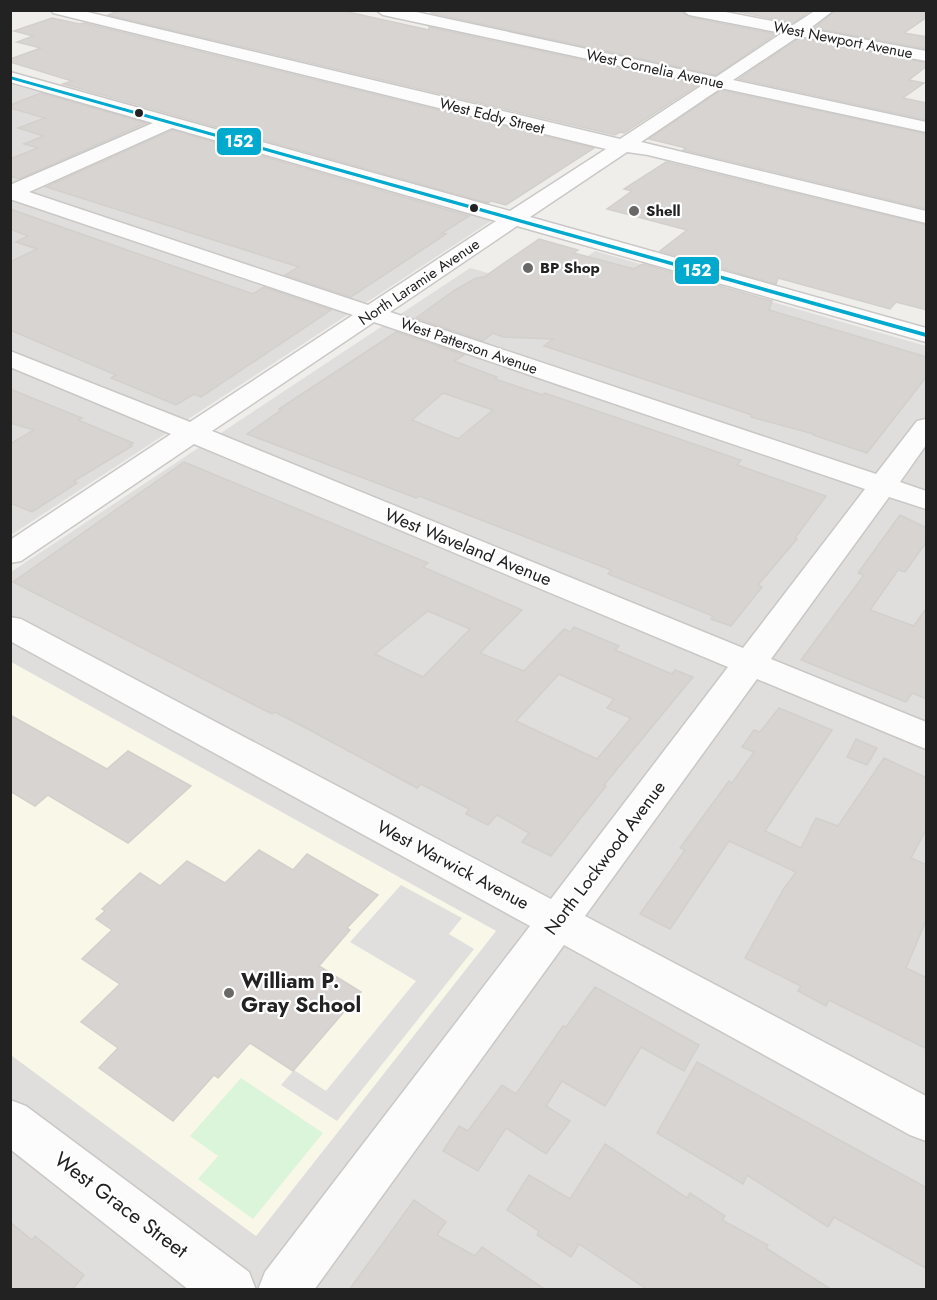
<svg xmlns="http://www.w3.org/2000/svg" width="937" height="1300" font-family="Jost,sans-serif">
	<style>
		.residential { fill: #dfdedc }
		.education { fill: #f8f7e8 }
		.park { fill: #daf5da }
		.parking { fill: #e0dfde }
		.building { fill: #d7d4d2; stroke: #d3d0cc; stroke-width: 1.5; fill-rule: evenodd }
		.lines { fill: none; stroke-linecap: round; stroke-linejoin: round }
		.minor-casing { stroke: #c9c8c7; stroke-width: 3 }
		.minor { fill: #fdfcfc; fill-rule: evenodd }
		.bus-1-casing { stroke: #fff; stroke-width: 5 }
		.bus-1 { fill: #00a9ce; fill-rule: evenodd }
		.bus-dot { fill: #222; stroke: #fff; stroke-width: 2 }
		.poi-dot { fill: #6a6968; stroke: #fff; stroke-width: 2 }
		.labels { text-anchor: middle; dominant-baseline: central; stroke-width: 4.5; stroke-linejoin: round; paint-order: stroke }
		.far-street-label { font-size: 15px; fill: #222; stroke: #fff }
		.far-poi-label { font-size: 15px; font-weight: bold; fill: #222; stroke: #fff; text-anchor: start }
		.street-label { font-size: 18px; fill: #222; stroke: #fff }
		.near-poi-label { font-size: 21px; font-weight: bold; fill: #222; stroke: #fff; text-anchor: start }
		.near-street-label { font-size: 21px; fill: #222; stroke: #fff }
		.line-badge { stroke: #fff; stroke-width: 2 }
		.badge-label { font-size: 16px; text-anchor: middle; font-weight: bold; fill: #fff }
	</style>
	<rect width="100%" height="100%" fill="#f0eeeb"/>
	<g class="residential">
		<polygon points="11,84 491,221 11,535"/>
		<polygon points="595,251 926,346 926,1289 11,1289 11,1055 256,1236 496,931 11,662 11,572 470,268 543,288"/>
	</g>
	<polygon class="education" points="11,662 496,931 256,1236 11,1055"/>
	<polygon class="park" points="241,1078 323,1133 253,1219 198,1179 218,1156 190,1136"/>
	<polygon class="parking" points="401,885 462,918 449,934 474,949 337,1121 281,1085 294,1070 326,1091 416,981 350,942"/>
	<g class="building">
		<polygon points="120,10 339,10 429,30 429,27 698,85 624,133 620,132 615,135 108,15"/>
		<polygon points="431,10 680,10 689,17 776,34 716,75 431,13"/>
		<polygon points="730,10 811,10 793,23"/>
		<polygon points="836,10 927,10 927,17 904,33 927,37 927,49 814,28"/>
		<polygon points="52,18 80,24 84,23 594,148 506,205 491,201 488,203 63,84 72,81 10,62 10,59 41,48 17,42 33,36 14,31"/>
		<polygon points="799,38 927,63 927,66 909,80 924,83 903,98 927,103 927,120 739,79"/>
		<polygon points="721,90 927,134 927,209 683,150 686,148 649,139"/>
		<polygon points="41,93 146,123 19,179 10,176 10,159 38,148 24,144 44,136 18,128 45,118 10,108 10,105"/>
		<polygon points="172,130 469,216 442,233 446,234 351,297 285,275 299,267 46,187"/>
		<polygon points="666,162 927,225 927,310 896,302 890,309 778,278 776,284 660,251 687,230 607,209 632,191 624,189"/>
		<polygon points="10,209 253,294 264,287 331,310 201,397 194,394 176,405 111,378 116,375 10,330 10,262 37,249 16,242 28,236 10,229"/>
		<polygon points="539,239 578,250 574,253 634,269 643,264 772,301 769,310 927,357 927,376 867,453 813,435 814,434 751,417 752,415 544,346 553,339 503,337 493,333 483,341 416,318 455,290 476,278 484,277"/>
		<path d="M396 332 464 355 454 361 497 377 495 379 543 395 545 393 741 460 737 465 826 496 795 538 797 539 758 585 762 587 731 626 711 619 713 616 608 574 611 570 419 496 416 498 247 434 281 410 279 409ZM443 393 493 410 458 439 412 420Z"/>
		<polygon points="10,389 82,418 78,420 133,443 130,445 132,446 74,481 77,483 32,512 10,503 10,444 34,430 10,423"/>
		<path d="M184 462 428 563 423 567 522 610 480 653 524 671 564 629 570 632 574 627 619 646 615 650 672 674 675 670 693 677 604 785 606 786 551 856 522 842 529 833 497 815 488 825 466 814 469 809 421 784 417 788 306 728 275 712 272 714 13 582ZM428 611 470 629 423 677 375 654ZM559 674 614 699 607 708 631 718 597 759 516 721Z"/>
		<polygon points="900,515 927,528 927,541 905,572 898,570 870,610 914,626 927,607 927,699 912,693 906,702 801,660 864,575 858,573"/>
		<polygon points="779,708 832,730 765,831 801,848 816,818 838,826 884,758 927,778 927,828 911,858 927,865 927,918 906,968 927,978 927,1049 829,1000 826,1006 798,991 801,986 745,958 783,890 796,872 729,841 670,929 640,914 685,850 680,848 729,781 732,783 754,752 742,747 754,730 760,732"/>
		<polygon points="10,715 107,769 128,751 191,786 128,843 48,795 35,806 10,791"/>
		<polygon points="856,739 877,748 867,765 847,757"/>
		<polygon points="259,850 293,870 307,854 378,895 347,928 350,930 319,966 361,992 293,1071 250,1043 218,1078 214,1075 173,1121 99,1068 118,1048 81,1022 120,984 82,959 112,930 96,919 105,911 102,909 140,873 160,886 187,861 225,883"/>
		<polygon points="595,987 699,1045 684,1071 641,1047 605,1106 562,1081 546,1106 570,1121 546,1154 506,1128 478,1171 443,1151 459,1126 468,1131 502,1085 516,1094 563,1026 566,1027"/>
		<polygon points="697,1062 927,1188 927,1269 834,1217 828,1227 747,1175 743,1184 657,1133"/>
		<polygon points="605,1144 687,1198 690,1193 725,1216 722,1220 768,1245 766,1248 832,1290 648,1290 579,1244 571,1257 537,1235 539,1231 507,1210 529,1175 570,1199"/>
		<polygon points="414,1200 446,1222 437,1235 475,1256 482,1247 546,1290 349,1290"/>
		<polygon points="10,1222 32,1240 35,1236 84,1275 72,1290 10,1290"/>
	</g>
	<g class="lines">
		<defs>
			<g id="minor">
				<path d="M51 10H79L620 139 704 84 383 15 376 10H407L716 77 782 33 689 15 682 10H715L793 25 816 10H834L809 29 926 51V61L799 36 733 80 926 122V132L721 88 641 142 926 211V223L648 155 627 152 530 217 926 328V342L517 226 390 312 876 474 917 421 926 419V445L900 482 926 491V509L889 497 771 659 926 722V749L757 679 585 916 926 1096V1141L910 1135 564 945 314 1290H258L265 1272 530 926 10 641V617L21 619 551 899 728 667 194 444 21 561 10 563V540L171 434 10 367V351L190 422 353 315 10 199V185L153 123 10 82V72L510 211 606 149 53 13ZM172 128 496 221 368 305 29 192ZM374 322 865 489 743 648 212 431Z"/>
				<polygon points="10,1100 26,1106 249,1272 256,1290 189,1290 10,1149"/>
			</g>
		</defs>
		<use href="#minor" class="minor-casing"/>
		<use href="#minor" class="minor"/>
		<defs>
			<polygon id="bus-1" points="10,76 926,333 926,337 10,79"/>
		</defs>
		<use href="#bus-1" class="bus-1-casing"/>
		<use href="#bus-1" class="bus-1"/>
	</g>
	<g class="bus-dot">
		<circle cx="139" cy="113" r="5"/>
		<circle cx="474" cy="208" r="5"/>
	</g>
	<g class="poi-dot">
		<circle cx="634" cy="211" r="6"/>
		<circle cx="528" cy="268" r="6"/>
		<circle cx="229" cy="993" r="6"/>
	</g>
	<g class="labels">
		<g class="far-street-label">
			<text transform="translate(843 40) rotate(11)">West Newport Avenue</text>
			<text transform="translate(655 69) rotate(12)">West Cornelia Avenue</text>
			<text transform="translate(492 116) rotate(14)">West Eddy Street</text>
			<text transform="translate(419 282) rotate(-34)">North Laramie Avenue</text>
			<text transform="translate(469 346) rotate(19)">West Patterson Avenue</text>
		</g>
		<g class="far-poi-label">
			<text x="646" y="211">Shell</text>
			<text x="540" y="268">BP Shop</text>
		</g>
		<g class="street-label">
			<text transform="translate(468 547) rotate(22)">West Waveland Avenue</text>
			<text transform="translate(605 858) rotate(-53)">North Lockwood Avenue</text>
			<text transform="translate(453 865) rotate(28)">West Warwick Avenue</text>
		</g>
		<g class="near-poi-label">
			<text x="241" y="981">William P.<tspan x="241" dy="24">Gray School</tspan></text>
		</g>
		<g class="near-street-label">
			<text transform="translate(121 1205) rotate(37)">West Grace Street</text>
		</g>
	</g>
	<g class="line-badge">
		<rect x="216" y="127" width="46" height="29" rx="6" fill="#00a9ce"/>
		<rect x="674" y="256" width="46" height="29" rx="6" fill="#00a9ce"/>
	</g>
	<g class="badge-label">
		<text x="239" y="147">152</text>
		<text x="697" y="276">152</text>
	</g>
	<rect width="937" height="1300" fill="none" stroke="#222222" stroke-width="24"/>
</svg>
